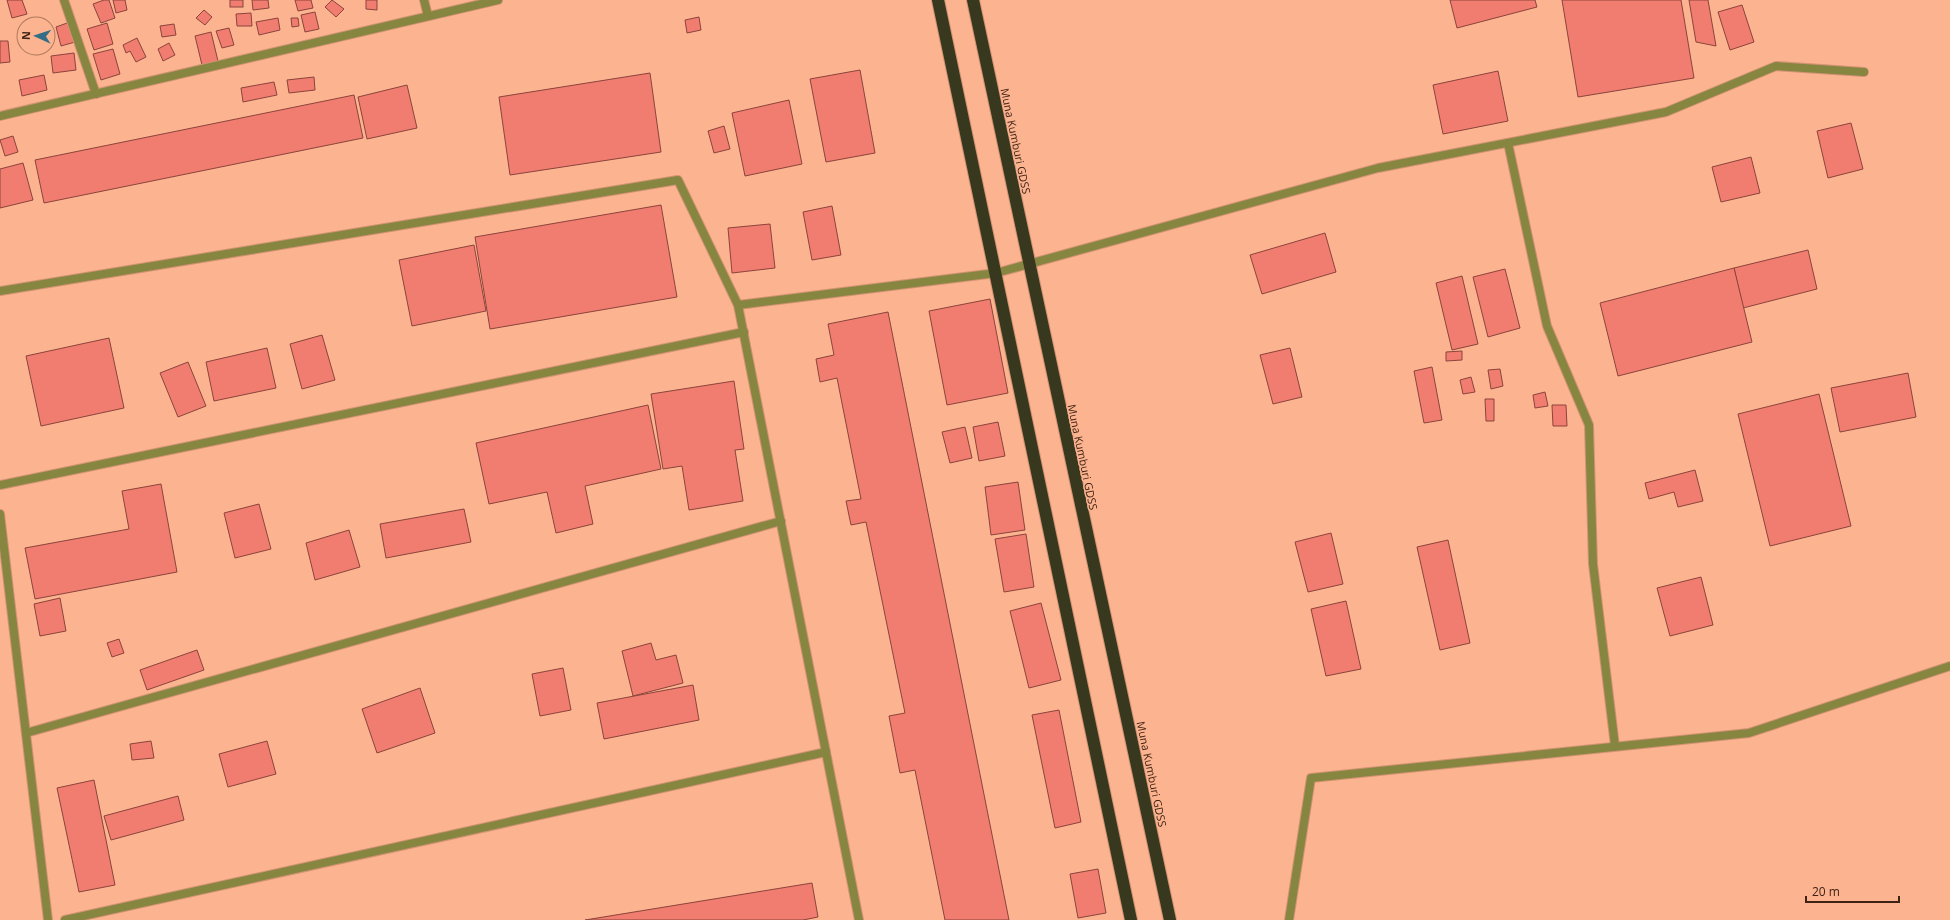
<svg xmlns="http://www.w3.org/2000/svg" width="1950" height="920" font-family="'Open Sans',sans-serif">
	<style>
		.building { fill: #f07d70; stroke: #8b443c }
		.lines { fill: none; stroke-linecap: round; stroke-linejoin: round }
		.street-casing { stroke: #d29374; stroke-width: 10 }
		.highway-casing { stroke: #d29374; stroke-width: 14 }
		.street { stroke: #878640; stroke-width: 8 }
		.highway { stroke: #38381e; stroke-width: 12 }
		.labels { text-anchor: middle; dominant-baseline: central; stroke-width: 3; stroke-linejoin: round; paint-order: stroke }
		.street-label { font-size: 11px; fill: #3e2214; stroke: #fcb38f }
	</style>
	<rect width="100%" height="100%" fill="#fcb38f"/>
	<g class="building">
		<polygon points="7,0 22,0 27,14 12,18"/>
		<polygon points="104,0 109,0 115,18 101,23 93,4"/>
		<polygon points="113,0 125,0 127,10 116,13"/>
		<rect x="230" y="0" width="13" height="7"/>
		<polygon points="252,0 268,0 269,8 253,10"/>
		<polygon points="295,0 311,0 313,8 298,11"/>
		<polygon points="332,0 344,9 336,17 325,7"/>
		<polygon points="366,0 377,0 377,10 366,9"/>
		<polygon points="1450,0 1535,0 1537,7 1457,28"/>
		<polygon points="1562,0 1681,0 1694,78 1578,97"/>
		<polygon points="1689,0 1708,0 1716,46 1696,42"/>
		<polygon points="1742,5 1754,42 1730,50 1718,12"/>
		<polygon points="204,10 212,17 205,25 196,18"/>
		<polygon points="315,12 319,29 305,32 301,15"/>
		<polygon points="251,13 252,26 237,26 236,14"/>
		<polygon points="699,17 701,30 687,33 685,20"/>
		<polygon points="278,18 280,30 259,35 256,22"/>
		<polygon points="291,18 298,18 299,26 292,27"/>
		<polygon points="70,22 75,42 61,46 56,27"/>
		<polygon points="107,23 113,44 94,50 87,29"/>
		<polygon points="174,24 176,35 162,37 160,26"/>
		<polygon points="229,28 234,45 222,48 216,31"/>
		<polygon points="211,32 218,61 202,65 195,36"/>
		<polygon points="137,38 146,57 136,62 130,51 126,53 123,45"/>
		<polygon points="0,41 8,41 10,62 0,63"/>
		<polygon points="169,43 175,55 163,61 158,49"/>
		<polygon points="113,49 120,74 101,80 93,54"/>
		<polygon points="74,53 76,70 53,73 51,56"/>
		<polygon points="860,70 875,153 826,162 810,79"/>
		<polygon points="1498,71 1508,121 1443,134 1433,85"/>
		<polygon points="650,73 661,152 510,175 499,97"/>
		<polygon points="44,75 47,90 22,96 19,80"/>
		<polygon points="314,77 315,90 289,93 287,80"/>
		<polygon points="274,82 277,95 243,102 241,88"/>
		<polygon points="407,85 417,128 367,139 358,97"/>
		<polygon points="354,95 363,138 44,203 35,160"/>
		<polygon points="789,100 802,164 745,176 732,113"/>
		<polygon points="1851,123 1863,169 1828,178 1817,131"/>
		<polygon points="724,126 730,149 714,153 708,131"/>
		<polygon points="13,136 18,152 5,156 0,140"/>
		<polygon points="1751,157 1760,193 1721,202 1712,167"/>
		<polygon points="23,163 33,200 0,208 0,169"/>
		<polygon points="661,205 677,297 490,329 475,237"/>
		<polygon points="832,206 841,255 812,260 803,212"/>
		<polygon points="770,224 775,268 732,273 728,228"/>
		<polygon points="1325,233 1336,272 1262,294 1250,255"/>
		<polygon points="474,245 486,311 412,326 399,260"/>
		<polygon points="1808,250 1817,289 1743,308 1734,268"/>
		<polygon points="1734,268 1752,342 1618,376 1600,303"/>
		<polygon points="1505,269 1520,328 1488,337 1473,277"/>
		<polygon points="1462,276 1478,344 1452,350 1436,283"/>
		<polygon points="990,299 1008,393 947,405 929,311"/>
		<polygon points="888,312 1009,920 945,920 915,770 900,773 889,716 905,713 866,522 851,525 846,501 861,499 837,378 820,382 816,359 834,355 828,324"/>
		<polygon points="322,335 335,380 302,389 290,344"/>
		<polygon points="109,338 124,408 41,426 26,356"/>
		<polygon points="267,348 276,388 214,401 206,362"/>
		<polygon points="1290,348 1302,397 1273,404 1260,355"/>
		<polygon points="1462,351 1462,360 1446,361 1446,352"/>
		<polygon points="188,362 206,406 178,417 160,373"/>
		<polygon points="1432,367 1442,420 1424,423 1414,371"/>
		<polygon points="1500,369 1503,386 1491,389 1488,370"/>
		<polygon points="1908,373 1916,417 1840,432 1831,388"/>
		<polygon points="1471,377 1475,392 1463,394 1460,380"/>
		<polygon points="734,381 744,449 735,450 743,501 689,510 682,466 663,469 651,394"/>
		<polygon points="1545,392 1548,406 1535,408 1533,395"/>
		<polygon points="1819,394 1851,526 1770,546 1738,414"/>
		<polygon points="1485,399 1494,399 1494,421 1486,421"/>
		<polygon points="648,405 661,469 585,486 593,524 556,533 547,492 489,504 476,443"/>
		<polygon points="1552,405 1566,405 1567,426 1553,426"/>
		<polygon points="998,422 1005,456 979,461 973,427"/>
		<polygon points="965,427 972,458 950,463 942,432"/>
		<polygon points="1695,470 1703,501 1678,507 1674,492 1649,499 1645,483"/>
		<polygon points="1018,482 1025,530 991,535 985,487"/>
		<polygon points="161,484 177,572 35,599 25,548 129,529 122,491"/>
		<polygon points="259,504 271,549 235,558 224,513"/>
		<polygon points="464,509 471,542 386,558 380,524"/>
		<polygon points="349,530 360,567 315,580 306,543"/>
		<polygon points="1331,533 1343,584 1308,592 1295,542"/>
		<polygon points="1026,534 1034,587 1004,592 995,539"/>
		<polygon points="1448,540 1470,643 1440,650 1417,547"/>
		<polygon points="1701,577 1713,625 1670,636 1657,588"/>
		<polygon points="60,598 66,631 40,636 34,604"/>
		<polygon points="1346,601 1361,669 1326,676 1311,609"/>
		<polygon points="1041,603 1061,680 1029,688 1010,611"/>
		<polygon points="119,639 124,653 112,657 107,643"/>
		<polygon points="651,643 656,660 676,655 683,683 633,696 622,651"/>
		<polygon points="197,650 204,670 147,690 140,670"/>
		<polygon points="563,668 571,710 540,716 532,674"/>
		<polygon points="693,685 699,720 604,739 597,703"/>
		<polygon points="420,688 435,733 377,753 362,709"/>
		<polygon points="1059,710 1081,822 1055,828 1032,715"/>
		<polygon points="151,741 154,758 132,760 130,744"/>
		<polygon points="267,741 276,774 228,787 219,754"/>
		<polygon points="94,780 115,885 79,892 57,788"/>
		<polygon points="178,796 184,820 111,840 104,816"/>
		<polygon points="1098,869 1106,913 1078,918 1070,874"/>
		<polygon points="812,883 818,917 803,920 585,920"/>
	</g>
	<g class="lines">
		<defs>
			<g id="street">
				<polyline points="64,0 96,94"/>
				<polyline points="424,0 428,16"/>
				<polyline points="0,116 498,0"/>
				<polyline points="1508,143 1547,326 1589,425 1593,564 1615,746"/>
				<polyline points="0,291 678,180 738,305 859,920"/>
				<polyline points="738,305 996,273 1378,168 1666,112 1776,66 1864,72"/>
				<polyline points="0,485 744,332"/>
				<polyline points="0,514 48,920"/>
				<polyline points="26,733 781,521"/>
				<polyline points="65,920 826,752"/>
				<polyline points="1289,920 1311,778 1749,733 1950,666"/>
			</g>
			<g id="highway">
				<polyline points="938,0 1131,920"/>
				<polyline points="973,0 1170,920"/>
			</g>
		</defs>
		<use href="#street" class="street-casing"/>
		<use href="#highway" class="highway-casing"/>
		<use href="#street" class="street"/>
		<use href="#highway" class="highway"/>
	</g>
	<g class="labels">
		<g class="street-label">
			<text transform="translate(1016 141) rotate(78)">Muna Kumburi GDSS</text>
			<text transform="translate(1083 457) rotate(78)">Muna Kumburi GDSS</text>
			<text transform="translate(1152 774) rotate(78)">Muna Kumburi GDSS</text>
		</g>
	</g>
	<g transform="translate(36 36) rotate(273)"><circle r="19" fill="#fcb38f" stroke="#b0795e"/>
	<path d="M0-3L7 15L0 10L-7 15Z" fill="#336e86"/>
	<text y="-6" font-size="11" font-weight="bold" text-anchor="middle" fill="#3e2214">N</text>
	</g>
	<path d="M1806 896v6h93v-6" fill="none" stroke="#3e2214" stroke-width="2"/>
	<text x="1812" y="896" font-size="12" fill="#3e2214" stroke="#fcb38f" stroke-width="3" paint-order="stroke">20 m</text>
</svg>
